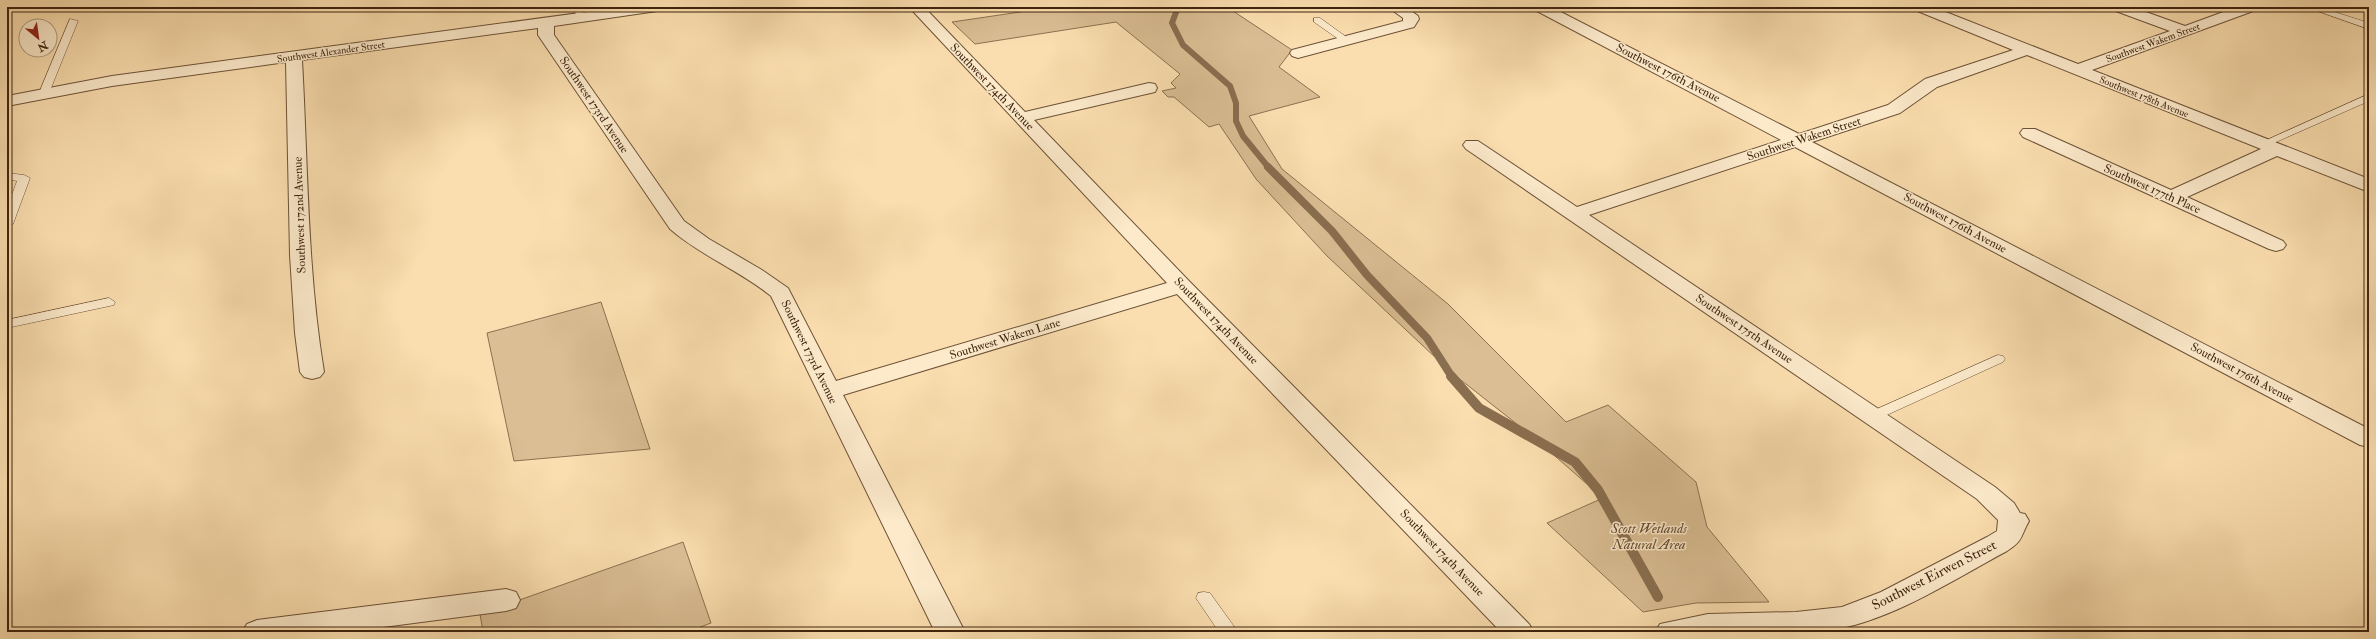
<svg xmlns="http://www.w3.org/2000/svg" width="2376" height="639" font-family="'IM FELL Double Pica',serif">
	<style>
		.green { fill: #dbbe94; stroke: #8c7152 }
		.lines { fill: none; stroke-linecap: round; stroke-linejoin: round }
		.stream-far2 { stroke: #896e4f; stroke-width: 6 }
		.stream-far1 { stroke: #896e4f; stroke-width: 8 }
		.stream { stroke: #896e4f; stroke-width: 10 }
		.lane-casing { stroke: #6d5237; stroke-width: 1 }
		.street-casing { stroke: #6d5237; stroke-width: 2 }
		.lane { fill: #fceacb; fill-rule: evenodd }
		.street { fill: #fceacb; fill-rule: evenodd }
		.labels { text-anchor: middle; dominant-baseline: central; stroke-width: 3; stroke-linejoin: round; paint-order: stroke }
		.far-street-label { font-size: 10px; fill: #3e240f; stroke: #fceacb }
		.street-label { font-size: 12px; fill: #3e240f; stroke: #fceacb }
		.near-park-label { font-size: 14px; font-style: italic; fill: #654a30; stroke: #fceacb }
		.near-street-label { font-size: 14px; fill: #3e240f; stroke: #fceacb }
	</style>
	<rect width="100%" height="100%" fill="#fbdeaf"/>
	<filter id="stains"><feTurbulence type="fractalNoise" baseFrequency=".005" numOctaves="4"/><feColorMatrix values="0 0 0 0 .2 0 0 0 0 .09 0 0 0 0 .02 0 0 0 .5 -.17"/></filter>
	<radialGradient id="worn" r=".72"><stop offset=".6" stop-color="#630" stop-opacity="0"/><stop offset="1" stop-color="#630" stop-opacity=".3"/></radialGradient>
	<g class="green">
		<polygon points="1054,7 1248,7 1233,11 1292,50 1279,67 1320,97 1249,116 1282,169 1448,304 1566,422 1608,405 1696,482 1707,527 1769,602 1696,603 1643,612 1547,523 1603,498 1532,436 1452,373 1327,256 1256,179 1219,124 1209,127 1174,97 1168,97 1162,91 1176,88 1171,83 1180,74 1116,22 975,44 952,22"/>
		<polygon points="601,302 650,449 514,461 487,333"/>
		<polygon points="683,542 711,623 687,632 483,632 480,614"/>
	</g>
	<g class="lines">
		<polyline class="stream-far2" points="1178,7 1172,23 1183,45 1230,86 1236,103 1236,121 1243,136 1269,168"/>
		<polyline class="stream-far1" points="1268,167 1332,231 1367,275 1427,338 1452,377"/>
		<polyline class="stream" points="1451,376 1479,408 1575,462 1598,490 1658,597"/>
		<defs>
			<g id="lane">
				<polygon points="573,7 581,7 585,17 584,19 578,19"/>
				<polygon points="2306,7 2319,7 2369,23 2369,29"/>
				<polygon points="1314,18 1320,18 1352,41 1344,43 1314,22"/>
				<polygon points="70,19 78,21 49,93 44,96 40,95 39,93"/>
				<polygon points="2369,94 2369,101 2267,146 2263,147 2258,144"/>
				<polygon points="7,173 24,175 30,178 13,224 7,228 7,208 17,181 7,179"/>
				<polygon points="109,298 115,302 114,305 7,328 7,320"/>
				<polygon points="1998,355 2003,356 2005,359 2003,362 1878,419 1868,419 1866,416 1868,413"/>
				<polygon points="1204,592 1210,593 1238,632 1219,632 1196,598 1198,593"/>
			</g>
			<g id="street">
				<path d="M624 7H664L657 11 554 26V35L684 221 709 239 762 270 788 288 836 381 1167 283 909 7H924L1025 112 1149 83 1155 84 1157 88 1155 92 1034 120 1189 281 1529 624 1534 632H1501L1177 294 843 395 965 632H935L771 296C739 270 701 256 670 229L538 35V28L302 60C308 164 307 269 324 372L320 377 312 379 304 377 300 372 295 333 290 255 286 62 112 86 7 106V96L112 76Z"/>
				<polygon points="1388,7 1406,7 1418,16 1419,19 1414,27 1298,58 1292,56 1290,53 1292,50 1403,21 1403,18"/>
				<path d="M1533 7H1551L1799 134 1888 105 1925 79 2013 50 1915 10 1913 7H1933L2078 64 2170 31 2113 10 2111 7H2132L2185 26 2237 7H2258L2256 10 2092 70 2369 179V192L2277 156 2187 197 2283 241 2286 245 2283 249 2276 251 2269 249 2023 137 2020 133 2023 129H2035L2171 190 2261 149 2027 55 1937 87 1900 113 1812 142 2369 429V447L2360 445 1795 147 1589 215 1995 487 2014 503 2020 513 2025 514 2029 521C2020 537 2024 540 2007 551 1947 583 1886 625 1818 632H1655L1660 624 1708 614 1796 612 1842 607 1881 592 1987 537 1997 531 1998 520 1977 499 1466 149 1463 145 1466 141H1478L1577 207 1781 140 1535 10Z"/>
				<polygon points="506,589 516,592 520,600 516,608 506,611 345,632 242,632 247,624 257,620"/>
			</g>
		</defs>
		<use href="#lane" class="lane-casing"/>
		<use href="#street" class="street-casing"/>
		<use href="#lane" class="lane"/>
		<use href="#street" class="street"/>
	</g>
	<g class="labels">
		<g class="far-street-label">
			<text transform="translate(2153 43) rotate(-20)">Southwest Wakem Street</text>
			<text transform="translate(331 52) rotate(-8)">Southwest Alexander Street</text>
			<text transform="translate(2144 97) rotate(22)">Southwest 178th Avenue</text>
		</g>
		<g class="street-label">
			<text transform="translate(1668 73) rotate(27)">Southwest 176th Avenue</text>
			<text transform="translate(992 87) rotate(46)">Southwest 174th Avenue</text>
			<text transform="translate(594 105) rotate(56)">Southwest 173rd Avenue</text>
			<text transform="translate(1804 139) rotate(-18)">Southwest Wakem Street</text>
			<text transform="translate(2152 189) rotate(24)">Southwest 177th Place</text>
			<text transform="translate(300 215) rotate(-92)">Southwest 172nd Avenue</text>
			<text transform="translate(1955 223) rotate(28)">Southwest 176th Avenue</text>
			<text transform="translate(1216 321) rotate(46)">Southwest 174th Avenue</text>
			<text transform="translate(1744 329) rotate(34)">Southwest 175th Avenue</text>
			<text transform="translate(1005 339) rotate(-17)">Southwest Wakem Lane</text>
			<text transform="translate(809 352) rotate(64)">Southwest 173rd Avenue</text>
			<text transform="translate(2242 373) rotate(28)">Southwest 176th Avenue</text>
			<text transform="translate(1442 553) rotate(46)">Southwest 174th Avenue</text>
		</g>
		<g class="near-park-label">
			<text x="1649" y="528">Scott Wetlands<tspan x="1649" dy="16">Natural Area</tspan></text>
		</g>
		<g class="near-street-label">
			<text transform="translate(1934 575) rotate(-27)">Southwest Eirwen Street</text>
		</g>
	</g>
	<rect width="2376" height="639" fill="none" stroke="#fbdeaf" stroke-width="24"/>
	<rect x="8" y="8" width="2360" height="623" fill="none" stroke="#3e240f" stroke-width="2"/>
	<rect x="12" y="12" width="2352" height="615" fill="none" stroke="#3e240f"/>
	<g transform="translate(38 38) rotate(151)"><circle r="19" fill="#fceacb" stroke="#b09b80"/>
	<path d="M0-3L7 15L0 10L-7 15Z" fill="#8f2418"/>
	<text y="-6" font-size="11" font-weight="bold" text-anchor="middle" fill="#3e240f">N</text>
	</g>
	<rect width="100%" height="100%" filter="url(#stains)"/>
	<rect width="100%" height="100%" fill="url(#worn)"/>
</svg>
